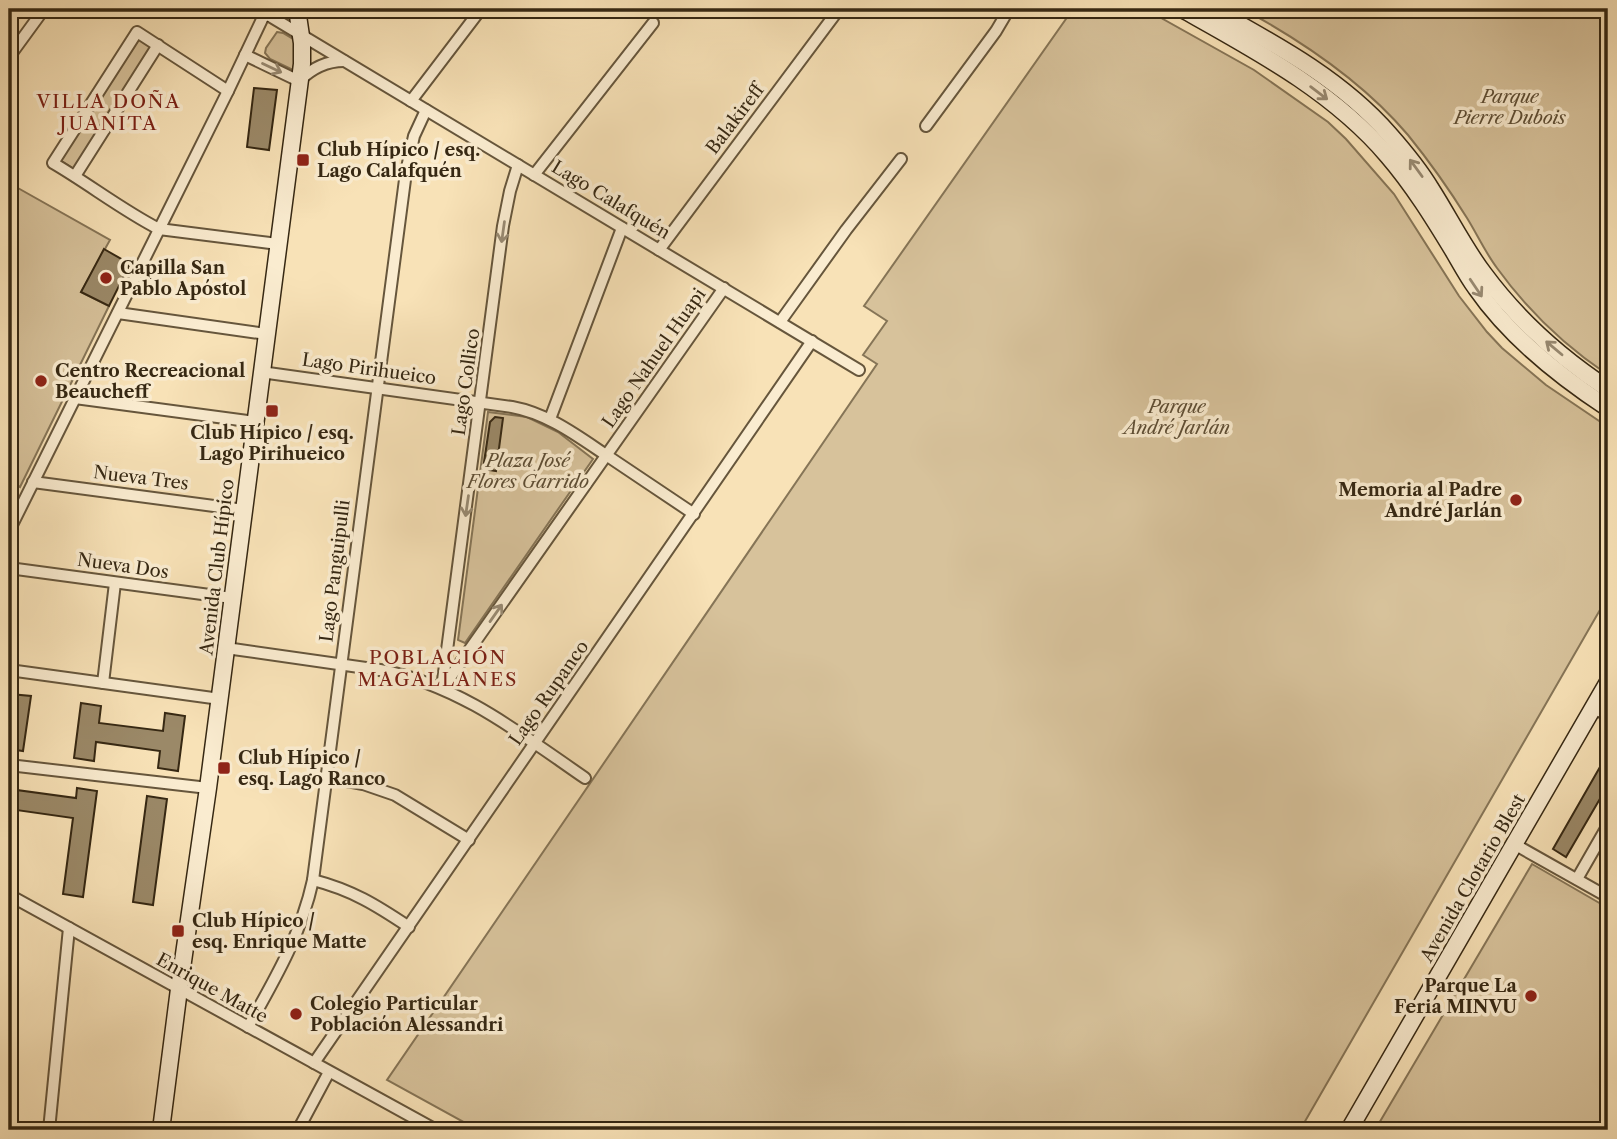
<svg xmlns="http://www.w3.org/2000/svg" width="1617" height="1139" font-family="'Libre Caslon Text',serif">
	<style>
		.green { fill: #d7c29b; stroke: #867557; stroke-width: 2 }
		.building { fill: #9b8968; stroke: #362813; stroke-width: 2 }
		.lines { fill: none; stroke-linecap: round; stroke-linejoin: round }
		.street-casing { stroke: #66563c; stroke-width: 14 }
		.secondary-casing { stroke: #362813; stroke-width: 19 }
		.street { stroke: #faecd0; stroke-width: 10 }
		.secondary { stroke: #faecd0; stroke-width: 16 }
		.oneway { stroke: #988a72 }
		.poi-dot { fill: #8f2418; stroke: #faecd0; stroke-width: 2.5 }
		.labels { text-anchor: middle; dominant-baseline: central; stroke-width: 7; stroke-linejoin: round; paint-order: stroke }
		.park-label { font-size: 18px; font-style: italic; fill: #5e4e35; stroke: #faecd0 }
		.street-label { font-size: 18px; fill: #362813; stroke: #faecd0 }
		.poi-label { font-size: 18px; font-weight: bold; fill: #362813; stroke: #faecd0; text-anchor: start }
		.neighbourhood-label { font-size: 19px; letter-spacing: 2px; fill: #7a1f14; stroke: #faecd0 }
	</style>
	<rect width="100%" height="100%" fill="#f8e2b7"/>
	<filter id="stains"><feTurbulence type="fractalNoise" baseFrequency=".00286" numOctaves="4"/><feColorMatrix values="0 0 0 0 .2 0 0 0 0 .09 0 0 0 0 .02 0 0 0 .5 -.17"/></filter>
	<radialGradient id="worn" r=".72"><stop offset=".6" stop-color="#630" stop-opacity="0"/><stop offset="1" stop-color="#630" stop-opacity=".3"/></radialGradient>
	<g class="green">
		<polygon points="1073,9 1145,9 1254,70 1328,122 1346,139 1394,194 1459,296 1487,332 1502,348 1546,385 1608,427 1608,596 1300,1130 478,1130 387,1080 877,364 863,355 887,321 864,306"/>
		<path d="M1243 9H1608V375C1565 346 1528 311 1497 268 1485 252 1477 234 1467 218 1449 189 1429 161 1408 135 1363 82 1304 42 1243 9Z"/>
		<polygon points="277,32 283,33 298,42 293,70 270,59 265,53 266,48"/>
		<polygon points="141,36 154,45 74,169 60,160"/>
		<polygon points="9,183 110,240 81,292 109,306 20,487 9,481"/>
		<polygon points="488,412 527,417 558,432 593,459 465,643 458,640"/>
		<polygon points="1532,864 1608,908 1608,1130 1375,1130"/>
	</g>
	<g class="building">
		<polygon points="254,88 277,90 269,150 247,147"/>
		<polygon points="104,249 130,264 109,306 81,292"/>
		<polygon points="495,417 503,418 496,471 483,469 490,422"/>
		<polygon points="10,694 31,696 23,751 9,749 9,706"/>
		<polygon points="81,703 101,706 99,723 163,731 165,713 185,716 178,771 158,768 160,751 96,742 94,761 74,758"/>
		<polygon points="1608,753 1608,785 1566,857 1553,849"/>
		<polygon points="77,788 97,791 83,897 63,894 73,818 9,809 9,789 76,798"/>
		<polygon points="147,796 167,799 153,905 133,902"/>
	</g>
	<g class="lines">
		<defs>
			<g id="street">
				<polyline points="258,9 859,370"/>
				<path d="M245 55 299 81C312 68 326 61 344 61"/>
				<polyline points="9,57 44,9"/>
				<path d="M228 91 137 32 53 163C89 184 122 210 159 229L278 244"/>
				<polyline points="411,101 481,9"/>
				<polyline points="926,126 996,31 1009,9"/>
				<polyline points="534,175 653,23"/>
				<polyline points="75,176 158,45"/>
				<polyline points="659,250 839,9"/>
				<polyline points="118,313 266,334"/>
				<polyline points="780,322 846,230 901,159"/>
				<path d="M261 372 512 407C550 414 580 438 612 459 639 477 667 496 694 514"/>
				<polyline points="75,398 255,422"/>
				<polyline points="550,419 622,228"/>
				<polyline points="33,482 244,510"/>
				<polyline points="9,531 228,91 265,13"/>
				<polyline points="9,568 232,598"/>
				<path d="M226 648 380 670C458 684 521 734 585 778"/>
				<polyline points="9,670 220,699"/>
				<polyline points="103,683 115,583"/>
				<polyline points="444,686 724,288"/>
				<polyline points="442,688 503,226 510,191 518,165"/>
				<polyline points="1594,708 1608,716"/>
				<polyline points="9,765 208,788"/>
				<polyline points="326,777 363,784 395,795 469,840"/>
				<polyline points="1514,844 1608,897"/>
				<polyline points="1577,879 1608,825"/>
				<path d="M313 880C352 890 376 905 409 927"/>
				<polyline points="9,895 436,1130"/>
				<path d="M248 1027C275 979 301 935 313 880L406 172 414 136 426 110"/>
				<polyline points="314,1063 812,341"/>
				<polyline points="49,1130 69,928"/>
				<polyline points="298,1130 329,1072"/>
			</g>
			<g id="secondary">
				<path d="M1182 9C1255 50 1333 91 1388 156 1413 185 1434 219 1454 252 1461 264 1468 277 1476 288 1510 337 1559 376 1608 408"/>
				<path d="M1212 9C1275 44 1341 79 1389 134 1404 151 1419 169 1431 189 1449 217 1464 248 1484 274 1518 320 1561 358 1608 389"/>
				<polyline points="265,13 268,9"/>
				<polyline points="161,1130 179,989 208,788 302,64 302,43 297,9"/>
				<polyline points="1349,1130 1608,682"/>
			</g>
		</defs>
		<use href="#street" class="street-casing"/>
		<use href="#secondary" class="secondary-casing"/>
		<use href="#street" class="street"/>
		<use href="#secondary" class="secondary"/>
	</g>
	<defs><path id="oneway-shaft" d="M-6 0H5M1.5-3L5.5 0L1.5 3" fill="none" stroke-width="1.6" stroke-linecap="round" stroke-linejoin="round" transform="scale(1.75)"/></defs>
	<g class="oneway">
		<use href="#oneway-shaft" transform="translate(272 68) rotate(25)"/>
		<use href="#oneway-shaft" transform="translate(1319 93) rotate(37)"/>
		<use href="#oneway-shaft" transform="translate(1416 168) rotate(-126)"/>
		<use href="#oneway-shaft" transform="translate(503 232) rotate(98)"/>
		<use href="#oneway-shaft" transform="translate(1476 288) rotate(56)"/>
		<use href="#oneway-shaft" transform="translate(1554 348) rotate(-140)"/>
		<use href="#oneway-shaft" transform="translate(467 506) rotate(98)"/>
		<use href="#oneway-shaft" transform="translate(496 613) rotate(-55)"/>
	</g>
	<g class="poi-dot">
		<rect x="296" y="153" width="14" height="14" rx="3.5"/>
		<circle cx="106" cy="278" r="7"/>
		<circle cx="41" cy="381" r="7"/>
		<rect x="265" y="404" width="14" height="14" rx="3.5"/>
		<circle cx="1516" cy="500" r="7"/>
		<rect x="217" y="761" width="14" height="14" rx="3.5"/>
		<rect x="171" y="924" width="14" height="14" rx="3.5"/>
		<circle cx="1531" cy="996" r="7"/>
		<circle cx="296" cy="1014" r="7"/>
	</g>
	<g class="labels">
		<g class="park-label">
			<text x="1510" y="97">Parque<tspan x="1510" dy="21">Pierre Dubois</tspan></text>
			<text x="1177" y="407">Parque<tspan x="1177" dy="21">André Jarlán</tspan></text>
			<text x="528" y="461">Plaza José<tspan x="528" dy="21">Flores Garrido</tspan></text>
		</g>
		<g class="street-label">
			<text transform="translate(735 119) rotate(-53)">Balakireff</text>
			<text transform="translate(611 200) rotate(31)">Lago Calafquén</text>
			<text transform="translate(654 358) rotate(-55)">Lago Nahuel Huapi</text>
			<text transform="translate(369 369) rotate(8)">Lago Pirihueico</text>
			<text transform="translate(466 382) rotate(-82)">Lago Collico</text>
			<text transform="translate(141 478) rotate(7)">Nueva Tres</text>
			<text transform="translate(123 566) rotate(8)">Nueva Dos</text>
			<text transform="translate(217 567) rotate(-83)">Avenida Club Hípico</text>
			<text transform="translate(335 571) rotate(-83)">Lago Panguipulli</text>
			<text transform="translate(549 693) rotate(-55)">Lago Rupanco</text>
			<text transform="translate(1473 878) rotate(-60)">Avenida Clotario Blest</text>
			<text transform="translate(212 988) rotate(29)">Enrique Matte</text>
		</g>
		<g class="poi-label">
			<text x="317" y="150">Club Hípico / esq.<tspan x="317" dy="21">Lago Calafquén</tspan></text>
			<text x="120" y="268">Capilla San<tspan x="120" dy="21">Pablo Apóstol</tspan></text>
			<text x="55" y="371">Centro Recreacional<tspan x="55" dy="21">Beaucheff</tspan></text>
			<text x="272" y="433" text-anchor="middle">Club Hípico / esq.<tspan x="272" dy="21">Lago Pirihueico</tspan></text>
			<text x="1502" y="490" text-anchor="end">Memoria al Padre<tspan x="1502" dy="21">André Jarlán</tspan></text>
			<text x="238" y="758">Club Hípico /<tspan x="238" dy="21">esq. Lago Ranco</tspan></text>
			<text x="192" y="921">Club Hípico /<tspan x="192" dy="21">esq. Enrique Matte</tspan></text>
			<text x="1517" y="986" text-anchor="end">Parque La<tspan x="1517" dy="21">Feria MINVU</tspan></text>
			<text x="310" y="1004">Colegio Particular<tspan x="310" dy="21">Población Alessandri</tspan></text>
		</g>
		<g class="neighbourhood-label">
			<text x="109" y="101">VILLA DOÑA<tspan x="109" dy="22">JUANITA</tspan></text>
			<text x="438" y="657">POBLACIÓN<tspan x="438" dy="22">MAGALLANES</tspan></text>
		</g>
	</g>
	<rect width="1617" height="1139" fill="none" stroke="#f8e2b7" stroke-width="35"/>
	<rect x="10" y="10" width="1596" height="1118" fill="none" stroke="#362813" stroke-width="3.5"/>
	<rect x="18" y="18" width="1582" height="1104" fill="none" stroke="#362813" stroke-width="2"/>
	<rect width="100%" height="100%" filter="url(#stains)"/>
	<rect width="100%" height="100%" fill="url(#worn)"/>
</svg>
